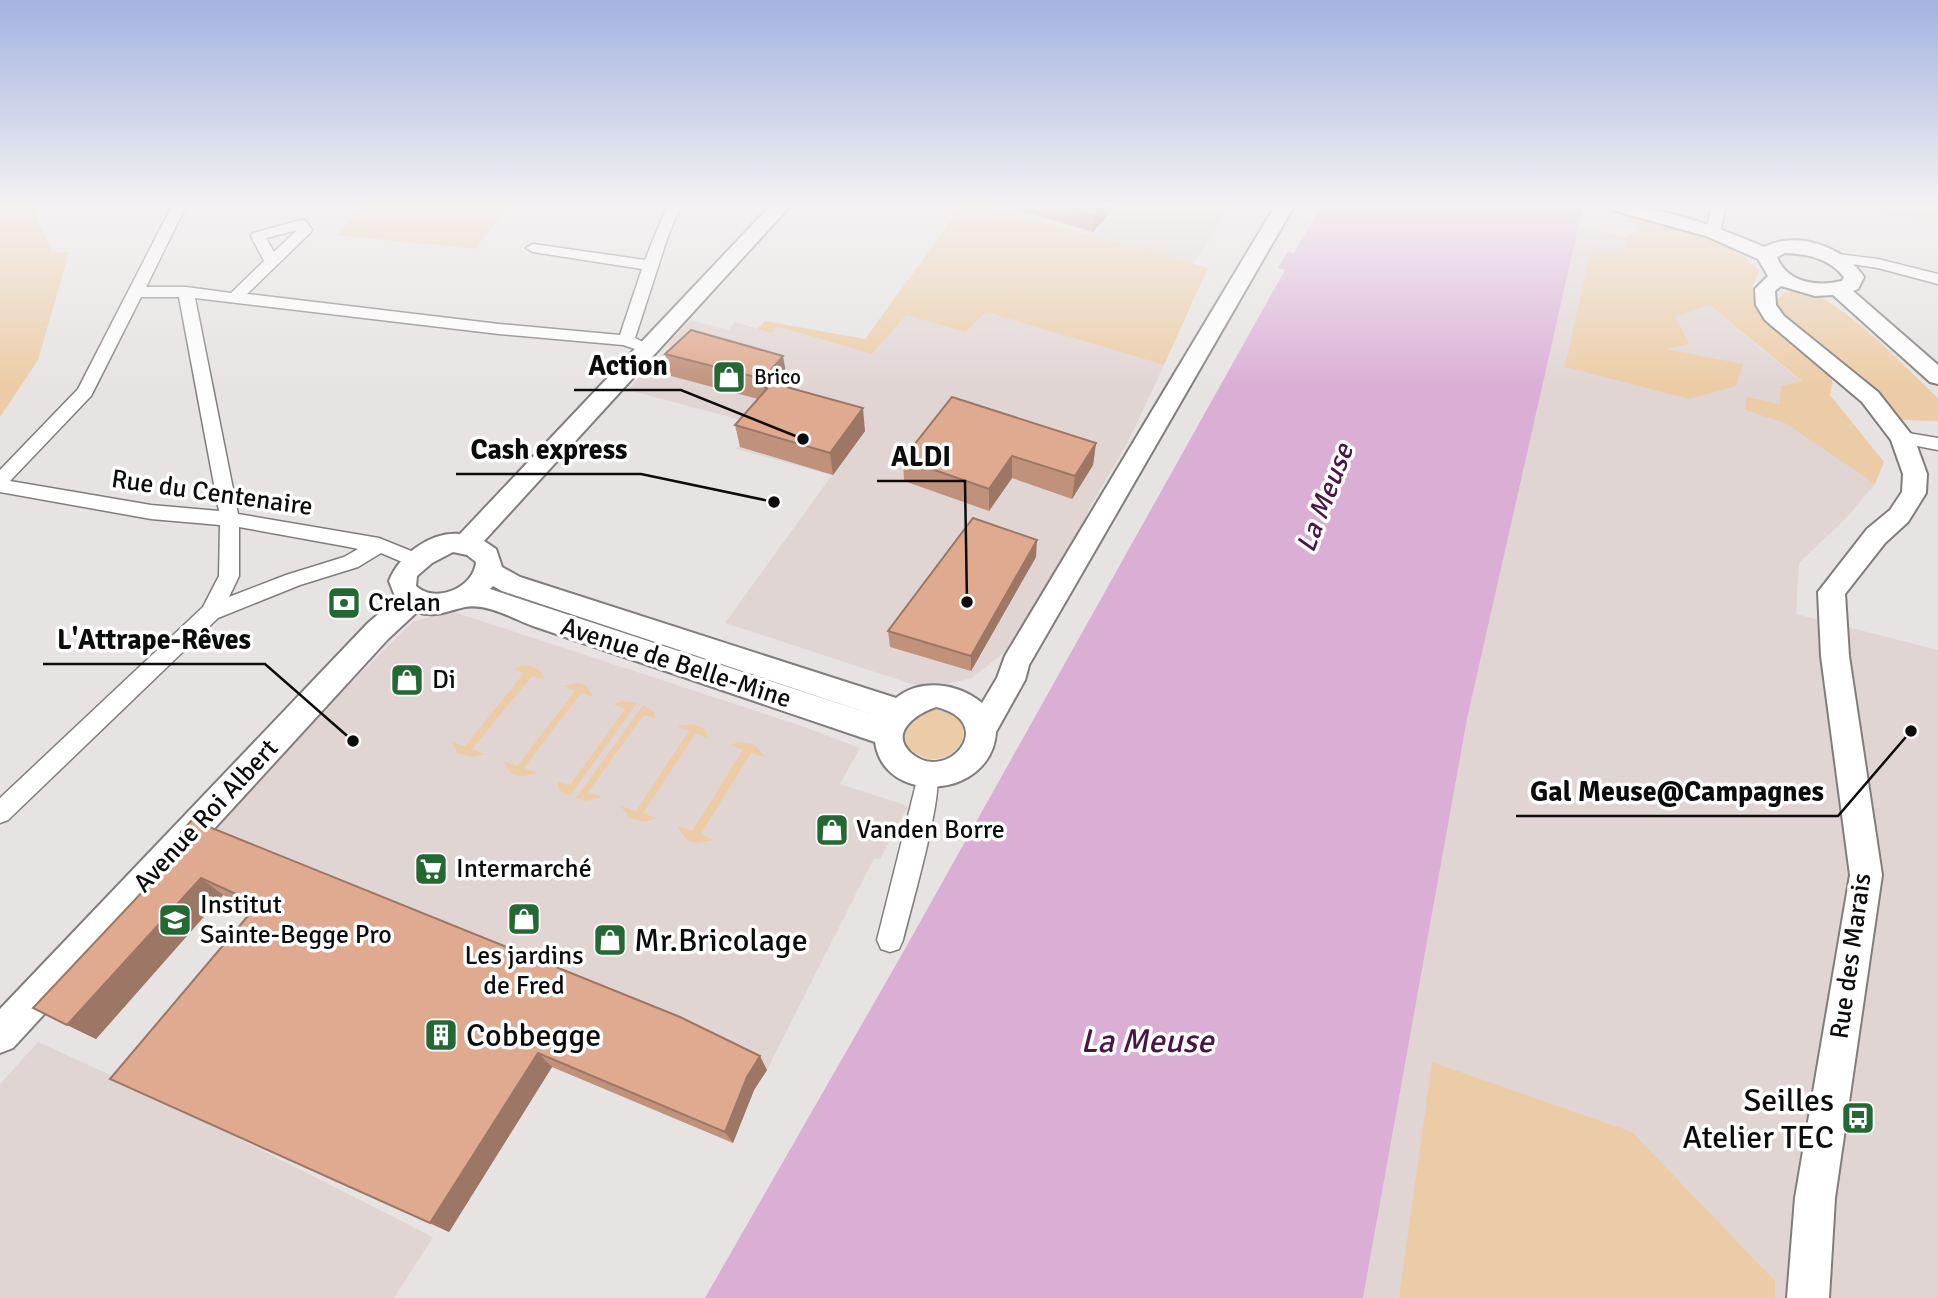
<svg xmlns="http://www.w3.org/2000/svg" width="1938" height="1298" font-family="Signika,sans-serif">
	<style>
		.built { fill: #e1d5d4 }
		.green { fill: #eccca6 }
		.water { fill: #dbaed5 }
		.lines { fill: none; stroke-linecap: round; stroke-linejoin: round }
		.minor-casing { stroke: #807d7d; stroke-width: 3 }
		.major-casing { stroke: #807d7d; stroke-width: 4 }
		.minor { fill: #fff; fill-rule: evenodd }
		.major { fill: #fff; fill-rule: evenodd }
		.wall { fill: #c0927c }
		.shaded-wall { fill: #9c7765 }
		.building { fill: #dfaa90; stroke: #9c7765; stroke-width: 2 }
		.labels { text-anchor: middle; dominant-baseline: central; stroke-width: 7; stroke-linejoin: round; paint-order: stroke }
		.far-poi-label { font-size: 21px; fill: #0d0c0c; stroke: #fff; text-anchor: start }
		.street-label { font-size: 26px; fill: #0d0c0c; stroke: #fff }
		.poi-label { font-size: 26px; fill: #0d0c0c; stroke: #fff; text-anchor: start }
		.water-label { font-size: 28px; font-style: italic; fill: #4a1546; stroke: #fff }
		.near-poi-label { font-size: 32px; fill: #0d0c0c; stroke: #fff; text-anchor: start }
		.near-water-label { font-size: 33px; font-style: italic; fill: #4a1546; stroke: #fff }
		.leader { fill: none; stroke: #0d0c0c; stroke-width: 2.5 }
		.callout-dot { fill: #0d0c0c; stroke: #fff; stroke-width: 2.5 }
		.callout-label { font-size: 28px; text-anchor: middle; font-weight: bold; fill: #0d0c0c; stroke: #fff; stroke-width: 7; stroke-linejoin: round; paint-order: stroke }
	</style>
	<rect width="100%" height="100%" fill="#e6e3e2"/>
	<g class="built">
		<polygon points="995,206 1231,206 1193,264"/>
		<polygon points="1845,206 1938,206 1938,224 1894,216"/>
		<polygon points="1578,227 1626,237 1802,382 1875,484 1848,516 1799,563 1796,614 1938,650 1938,1298 1363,1298 1467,719"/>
		<polygon points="986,312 1164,365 1129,440 1088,511 1078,540 1015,644 972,678 927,689 725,623 832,475 736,449 756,424 628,390 645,370 669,377 692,353 667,345 691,320 729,330 735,322 771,333 777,327 872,354 906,314 966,332"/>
		<polygon points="451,611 802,726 860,748 840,784 908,806 880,859 874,858 767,1070 687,1033 193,840 412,622"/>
		<polygon points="38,1042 141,1089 433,1237 394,1298 0,1298 0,1084"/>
	</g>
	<g class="green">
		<polygon points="0,206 32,206 52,253 69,252 38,360 0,417"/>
		<polygon points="364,206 509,206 475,249 336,235"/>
		<polygon points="962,206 988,206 1208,268 1164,365 986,312 966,332 906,315 872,354 778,327 771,333 757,329 765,321 865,339"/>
		<path d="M1624 216C1667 226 1730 237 1759 271L1752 287 1764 317 1833 378 1830 395 1884 462 1875 484 1785 423 1745 410 1747 397 1780 404 1781 386 1802 381 1709 305 1675 317 1689 344 1667 349 1743 364 1736 386 1689 399 1565 367 1590 253H1626V237L1639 230Z"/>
		<path d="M1808 291C1859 315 1897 360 1938 398V421L1902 420 1782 314 1776 300 1786 292Z"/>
		<path d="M520 666C531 665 541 667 544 679L532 676 472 749 485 754 473 757 457 753 452 742 465 746 524 673 512 669Z"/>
		<path d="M578 683 586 685 594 697 581 693 524 768 537 773C522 778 509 778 504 761L517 766 575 691 563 686Z"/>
		<path d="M623 701 637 703 570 796C561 793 558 790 557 781L570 785 625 709 613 704Z"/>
		<polygon points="643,705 653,711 656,719 644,715 588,792 602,797 586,801 576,798"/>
		<path d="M933 709C994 717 951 781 913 751 891 734 915 714 933 709Z"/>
		<polygon points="694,724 705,729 708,738 696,733 643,813 656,818 646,822 629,818 621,806 636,811 689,731 676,726"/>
		<polygon points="738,742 754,744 765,757 751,753 701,834 714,840 697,843 687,840 677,826 692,831 743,750 730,745"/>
		<polygon points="1432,1062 1632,1132 1775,1281 1775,1298 1399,1298"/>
	</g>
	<polygon class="water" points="1321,206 1583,206 1467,719 1363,1298 705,1298 905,949 1285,270 1278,268 1288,252 1294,253"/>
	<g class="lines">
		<defs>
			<g id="minor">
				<path d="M172 206H186L146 287H186L231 293 264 261 251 236 253 233 301 220 306 221 312 230 310 233 247 294 499 324 620 335 642 269 533 252 526 248 533 244 645 260 667 206H681L669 233 635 338 655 348 647 353 623 345 499 334 195 298 238 514 379 538 421 555 424 560 421 565 414 567 381 553 358 567 300 585 218 618 8 820 0 823V798L203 607 219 576 220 525 151 519 0 492V470L78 389ZM297 230 274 252 266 238ZM141 297H179L219 511 151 505 10 481 91 396ZM239 527 349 547 358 549 344 557 286 575 229 597 239 576Z"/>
				<polygon points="1712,206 1726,206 1720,232 1713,236 1706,232"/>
				<polygon points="1837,254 1878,259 1938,274 1938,284 1878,268 1832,261 1830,258"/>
				<polygon points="1902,432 1938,438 1938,450 1896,442 1893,438"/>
				<path d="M928 765 936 768C946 789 910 911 903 940L899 949 890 952 881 949 877 940 920 768Z"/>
			</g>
			<g id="major">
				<path d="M770 206H790L484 541 496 549 502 567 520 577 896 698C921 678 958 683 982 703L997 678 1005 656 1275 206H1294L1029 665 1025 680 996 732C992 799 884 807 875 742L533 626C514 619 487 603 465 607 447 611 435 618 417 612L388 639 13 1048 0 1053V1009L368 623 396 599 389 581C399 555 431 531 460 534ZM453 552 467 555 476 562C474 588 435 604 416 586L417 576 432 563ZM493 586 502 591 880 717 490 589ZM936 707C1000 722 947 785 911 753 888 732 918 713 936 707Z"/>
				<path d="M1610 206C1664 206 1715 226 1764 247 1798 230 1844 247 1864 277L1858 289 1853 291 1938 365V384L1930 382 1833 295 1815 296 1781 286 1775 291 1776 305 1784 316 1878 392 1914 438 1927 474 1926 493 1908 522 1885 543 1845 594 1849 656 1882 875 1835 1198 1829 1298H1787L1795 1198 1850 875 1821 656 1818 592 1867 529 1890 510 1902 492 1903 474 1891 440 1862 402 1765 320 1756 305 1755 289 1768 276 1758 259 1706 236 1612 210ZM1785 253C1808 254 1829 258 1844 277L1842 281C1818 287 1787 283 1777 257Z"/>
			</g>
		</defs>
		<use href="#minor" class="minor-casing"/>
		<use href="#major" class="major-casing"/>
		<use href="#minor" class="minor"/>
		<use href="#major" class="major"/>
	</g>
	<g class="wall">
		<polygon points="1006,206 1115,206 1093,232"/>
		<polygon points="665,354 787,378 781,385 865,431 833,475 740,447 735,425 758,399 671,376"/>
		<polygon points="1096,443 1093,465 1072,499 1012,478 989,511 904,481 903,459"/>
		<polygon points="1036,557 971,671 890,647 888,631"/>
		<polygon points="181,832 767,1070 754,1090 733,1143 552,1067 449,1232 110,1079 254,909 223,895 96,1039 33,1008 191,841"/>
	</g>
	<g class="shaded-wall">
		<polygon points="1102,206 1115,206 1093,232 1094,215"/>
		<polygon points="783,356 787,378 767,402 763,379"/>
		<polygon points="863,408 865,431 833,475 830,453"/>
		<polygon points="1096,443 1093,465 1072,499 1075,476"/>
		<polygon points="1012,456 1012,478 989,511 989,489"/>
		<polygon points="1037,540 1036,557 971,671 971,656"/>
		<polygon points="201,878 223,895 96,1039 67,1025"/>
		<polygon points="538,1053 552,1067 449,1232 430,1223"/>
		<polygon points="760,1056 767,1070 754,1090 733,1143 725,1132 747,1077"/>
	</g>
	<g class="building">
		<polygon points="1063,206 1102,206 1094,215"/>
		<polygon points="691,330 783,356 763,379 665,354"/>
		<polygon points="772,383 863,408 830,453 735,425"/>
		<polygon points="952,397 1096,443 1075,476 1012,456 989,489 903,459"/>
		<polygon points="973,518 1037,540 971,656 888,631"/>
		<polygon points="192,820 680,1017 760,1056 747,1077 725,1132 538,1053 430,1223 110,1079 258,904 201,878 67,1025 33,1008 194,837 181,832"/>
	</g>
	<linearGradient id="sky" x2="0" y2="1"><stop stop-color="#a3b2e0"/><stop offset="0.53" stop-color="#f4f2f2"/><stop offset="1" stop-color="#f4f2f2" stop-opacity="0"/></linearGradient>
	<rect width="1938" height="388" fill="url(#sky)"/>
	<defs>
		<symbol id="shop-square" viewBox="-11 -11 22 22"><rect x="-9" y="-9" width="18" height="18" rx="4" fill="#246834" stroke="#fff"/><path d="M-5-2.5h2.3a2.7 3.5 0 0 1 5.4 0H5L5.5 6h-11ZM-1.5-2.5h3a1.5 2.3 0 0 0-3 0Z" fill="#fff"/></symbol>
		<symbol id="bank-square" viewBox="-11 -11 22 22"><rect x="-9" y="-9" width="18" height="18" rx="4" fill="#246834" stroke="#fff"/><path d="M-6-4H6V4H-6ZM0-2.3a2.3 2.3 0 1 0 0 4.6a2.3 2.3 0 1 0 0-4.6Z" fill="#fff"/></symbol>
		<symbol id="supermarket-square" viewBox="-11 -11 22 22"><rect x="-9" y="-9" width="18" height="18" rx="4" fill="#246834" stroke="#fff"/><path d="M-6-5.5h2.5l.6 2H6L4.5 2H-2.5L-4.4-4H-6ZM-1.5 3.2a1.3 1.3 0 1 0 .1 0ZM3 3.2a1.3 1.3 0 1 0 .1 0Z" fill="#fff"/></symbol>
		<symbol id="university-square" viewBox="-11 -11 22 22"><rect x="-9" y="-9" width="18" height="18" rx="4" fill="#246834" stroke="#fff"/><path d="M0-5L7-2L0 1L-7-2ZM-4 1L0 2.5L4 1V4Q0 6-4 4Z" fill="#fff"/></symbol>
		<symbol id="building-square" viewBox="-11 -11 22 22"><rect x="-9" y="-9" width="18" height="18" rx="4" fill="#246834" stroke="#fff"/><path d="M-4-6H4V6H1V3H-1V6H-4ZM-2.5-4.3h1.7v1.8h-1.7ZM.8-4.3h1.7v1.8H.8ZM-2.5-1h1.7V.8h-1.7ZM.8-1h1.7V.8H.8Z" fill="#fff"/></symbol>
		<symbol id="bus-square" viewBox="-11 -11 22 22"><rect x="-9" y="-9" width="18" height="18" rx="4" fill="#246834" stroke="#fff"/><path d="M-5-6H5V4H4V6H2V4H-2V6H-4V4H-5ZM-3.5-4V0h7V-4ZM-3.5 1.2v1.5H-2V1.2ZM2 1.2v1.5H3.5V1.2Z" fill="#fff"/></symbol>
	</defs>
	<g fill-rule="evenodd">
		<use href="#shop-square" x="710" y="358" width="38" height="38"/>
		<use href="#bank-square" x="325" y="584" width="38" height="38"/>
		<use href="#shop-square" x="388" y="661" width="38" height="38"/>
		<use href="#shop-square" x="813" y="811" width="38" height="38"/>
		<use href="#supermarket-square" x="412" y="850" width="38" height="38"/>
		<use href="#shop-square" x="505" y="900" width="38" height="38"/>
		<use href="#university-square" x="156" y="901" width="38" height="38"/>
		<use href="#shop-square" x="591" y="921" width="38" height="38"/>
		<use href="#building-square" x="422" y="1016" width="38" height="38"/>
		<use href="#bus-square" x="1839" y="1099" width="38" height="38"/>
	</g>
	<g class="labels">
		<g class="far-poi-label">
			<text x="754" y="377">Brico</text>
		</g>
		<g class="street-label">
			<text transform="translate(212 493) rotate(8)">Rue du Centenaire</text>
			<text transform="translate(676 663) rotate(18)">Avenue de Belle-Mine</text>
			<text transform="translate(206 816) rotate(-47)">Avenue Roi Albert</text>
			<text transform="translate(1851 956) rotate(-82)">Rue des Marais</text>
		</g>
		<g class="poi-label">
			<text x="368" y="603">Crelan</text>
			<text x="432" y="680">Di</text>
			<text x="856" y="830">Vanden Borre</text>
			<text x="456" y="869">Intermarché</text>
			<text x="200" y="905">Institut<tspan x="200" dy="30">Sainte-Begge Pro</tspan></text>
			<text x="524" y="956" text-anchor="middle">Les jardins<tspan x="524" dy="30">de Fred</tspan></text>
		</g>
		<g class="water-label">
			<text transform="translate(1325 498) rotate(-69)">La Meuse</text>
		</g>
		<g class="near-poi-label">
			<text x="634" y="940">Mr.Bricolage</text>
			<text x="466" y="1035">Cobbegge</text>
			<text x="1834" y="1100" text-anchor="end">Seilles<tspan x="1834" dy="37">Atelier TEC</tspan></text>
		</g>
		<g class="near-water-label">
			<text x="1147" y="1041">La Meuse</text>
		</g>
	</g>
	<path class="leader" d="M803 439L681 390H574M774 502L641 474H456M967 602L965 481H877M353 741L265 664H43M1911 731L1838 816H1516"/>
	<g class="callout-dot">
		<circle cx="803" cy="439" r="7"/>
		<circle cx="774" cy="502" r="7"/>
		<circle cx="967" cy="602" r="7"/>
		<circle cx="353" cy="741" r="7"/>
		<circle cx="1911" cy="731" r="7"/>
	</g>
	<g class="callout-label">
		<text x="628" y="375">Action</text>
		<text x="549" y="459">Cash express</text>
		<text x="921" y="466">ALDI</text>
		<text x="154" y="649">L'Attrape-Rêves</text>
		<text x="1677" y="801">Gal Meuse@Campagnes</text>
	</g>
</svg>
